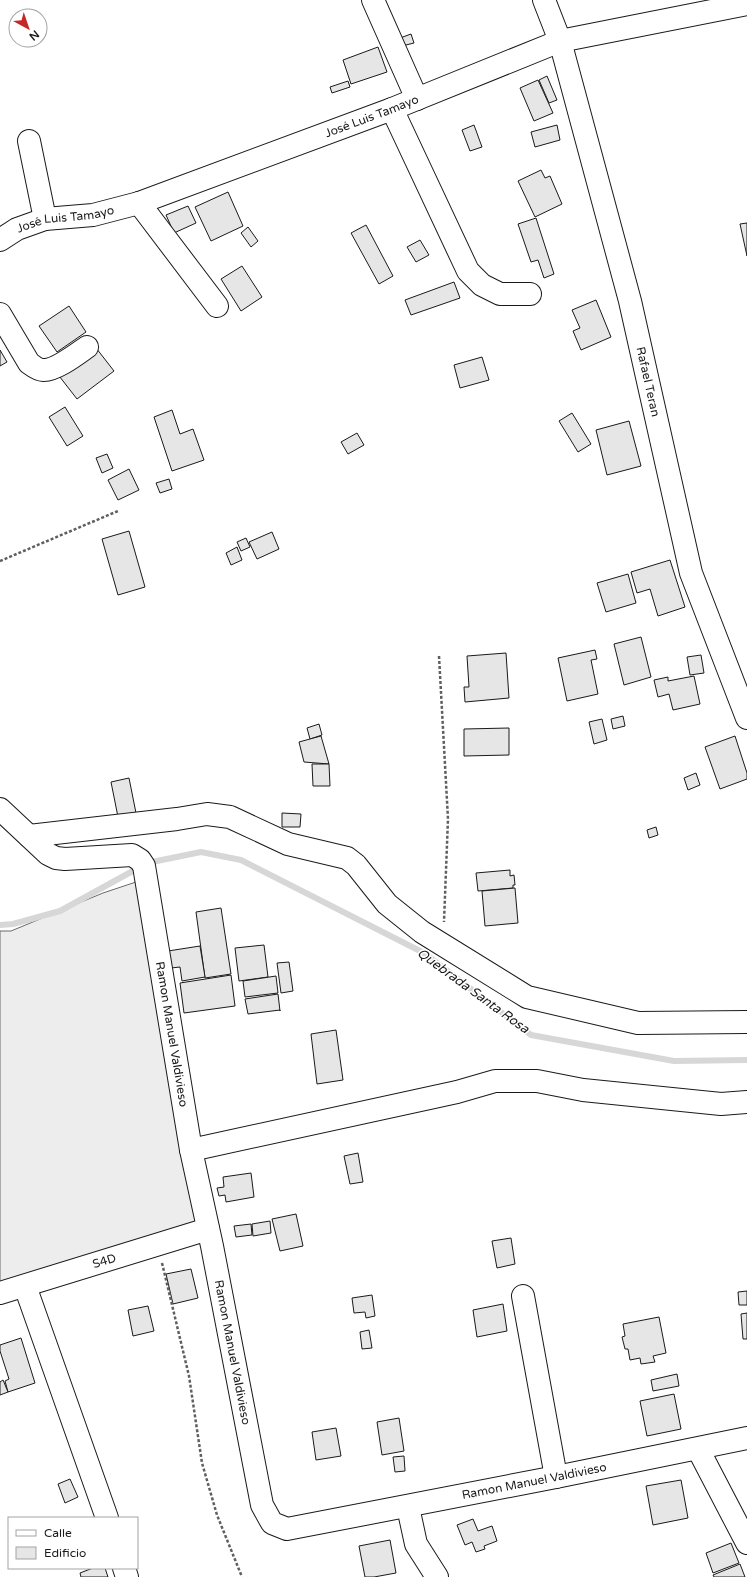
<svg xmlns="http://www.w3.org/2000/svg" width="747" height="1577" font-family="'Varela Round',sans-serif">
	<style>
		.built { fill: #ededed; stroke: #6a6a6a }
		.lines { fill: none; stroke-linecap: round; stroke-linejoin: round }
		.stream { stroke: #d7d7d7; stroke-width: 6 }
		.building { fill: #e6e6e6; stroke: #1a1a1a }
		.minor-casing { stroke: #1a1a1a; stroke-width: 24 }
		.path { stroke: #5f5f5f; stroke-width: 2.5; stroke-dasharray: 3 2; stroke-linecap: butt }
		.minor { stroke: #fff; stroke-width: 22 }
		.labels { text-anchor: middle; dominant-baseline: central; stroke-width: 3; stroke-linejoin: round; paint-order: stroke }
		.street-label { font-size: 12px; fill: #1a1a1a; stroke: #fff }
		.water-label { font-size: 13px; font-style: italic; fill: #1a1a1a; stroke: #fff }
	</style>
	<rect width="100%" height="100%" fill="#fff"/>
	<polygon class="built" points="136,882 197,1221 0,1285 0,931 11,931 103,893"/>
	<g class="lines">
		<g class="stream">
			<polyline points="147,863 201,852 241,860 424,953 531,1035 674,1061 747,1060"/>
			<polyline points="0,925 13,924 60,911 140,867"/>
		</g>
	</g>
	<g class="building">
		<polygon points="411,34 414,43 402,46 400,38"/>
		<polygon points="378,47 387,72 351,84 343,60"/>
		<polygon points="547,76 557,100 549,103 539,80"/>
		<polygon points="538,80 553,113 534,121 520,88"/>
		<polygon points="348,81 350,87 332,93 330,87"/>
		<polygon points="474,125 482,147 470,151 462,130"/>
		<polygon points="557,125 560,140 535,147 531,132"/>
		<polygon points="541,170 545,178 550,176 562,204 535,217 518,181"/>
		<polygon points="228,192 243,226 211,241 195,207"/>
		<polygon points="188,206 196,223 174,233 166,215"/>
		<polygon points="536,218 554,274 544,278 538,260 531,262 518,224"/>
		<polygon points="747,223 747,256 740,224"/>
		<polygon points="366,225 393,276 379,284 351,233"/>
		<polygon points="248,227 258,241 251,247 241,233"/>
		<polygon points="420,240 429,255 416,262 407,247"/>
		<polygon points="242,266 262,297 241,311 221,279"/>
		<polygon points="454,282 460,298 411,315 405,300"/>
		<polygon points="596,300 611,337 581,350 573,331 580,328 572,310"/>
		<polygon points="69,306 86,332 57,352 39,326"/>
		<polygon points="93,344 114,371 77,399 56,372"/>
		<polygon points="0,350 7,362 0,366"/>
		<polygon points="482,357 489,380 460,388 454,365"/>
		<polygon points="65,407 83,436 67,446 49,417"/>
		<polygon points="172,410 180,434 193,429 204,460 172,471 154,417"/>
		<polygon points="572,413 591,444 578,452 559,421"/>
		<polygon points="629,421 641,466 607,475 596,430"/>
		<polygon points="357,433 364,445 348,454 341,442"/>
		<polygon points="107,454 113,468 102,473 96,458"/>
		<polygon points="129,469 139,490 118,500 108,480"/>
		<polygon points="169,479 172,489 160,493 156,483"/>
		<polygon points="129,531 145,587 118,595 102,539"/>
		<polygon points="272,532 279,549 257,559 249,542"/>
		<polygon points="246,538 250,547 241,551 237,542"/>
		<polygon points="237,547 242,560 231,565 226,553"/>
		<polygon points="670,560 685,607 658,616 650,589 637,593 631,572"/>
		<polygon points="628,574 636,603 606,612 597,583"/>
		<polygon points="641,637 651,677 624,685 614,644"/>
		<polygon points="595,650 597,659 591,660 598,694 567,701 558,658"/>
		<polygon points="506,653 509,698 465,702 464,687 469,687 467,656"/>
		<polygon points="701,655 704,673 690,675 687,657"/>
		<polygon points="694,676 700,704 673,710 669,694 658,697 654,680 668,677 668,681"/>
		<polygon points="623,716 625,726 613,729 611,719"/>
		<polygon points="602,719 607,740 594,744 589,722"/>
		<polygon points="319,724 322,735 310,739 307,728"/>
		<polygon points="509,728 509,755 464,756 464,729"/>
		<polygon points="321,736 329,764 304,762 299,742"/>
		<polygon points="735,736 747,773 747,779 720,789 705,747"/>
		<polygon points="312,764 329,764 330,786 313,786"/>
		<polygon points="696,773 700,785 688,790 684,778"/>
		<polygon points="129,778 136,813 118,817 111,782"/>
		<polygon points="282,813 301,814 300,827 282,827"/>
		<polygon points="656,827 658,835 649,838 647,830"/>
		<polygon points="510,870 510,876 514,875 515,885 513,885 513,888 478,891 476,873"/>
		<polygon points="515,888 518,923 485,926 482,891"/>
		<polygon points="221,908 231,974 205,978 196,912"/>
		<polygon points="264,945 268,977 239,981 235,948"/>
		<polygon points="200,946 205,977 182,981 180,967 171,968 168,951"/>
		<polygon points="289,962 293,991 281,993 277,963"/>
		<polygon points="231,975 235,1006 184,1013 180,983"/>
		<polygon points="276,976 278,993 245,997 243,981"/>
		<polygon points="278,994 280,1011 280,1010 248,1014 245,999"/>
		<polygon points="336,1030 343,1080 317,1084 311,1034"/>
		<polygon points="358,1153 363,1182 350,1184 344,1156"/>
		<polygon points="251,1173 254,1197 226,1202 225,1195 219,1196 217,1188 224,1187 223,1177"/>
		<polygon points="296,1214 303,1246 280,1251 272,1219"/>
		<polygon points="270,1221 271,1233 253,1236 252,1224"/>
		<polygon points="251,1224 252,1235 236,1237 234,1226"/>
		<polygon points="511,1238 515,1264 497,1268 492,1241"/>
		<polygon points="191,1269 198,1298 173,1304 166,1274"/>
		<polygon points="747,1291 747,1305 739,1305 738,1292"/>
		<polygon points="372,1295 375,1316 366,1318 365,1312 354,1313 352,1298"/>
		<polygon points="503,1304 507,1331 477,1337 473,1310"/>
		<polygon points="148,1306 154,1331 133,1336 128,1310"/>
		<polygon points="747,1313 747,1339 743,1339 741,1314"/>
		<polygon points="659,1317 666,1353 653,1356 655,1362 641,1364 640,1358 630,1360 628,1349 625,1349 622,1337 625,1336 623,1324"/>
		<polygon points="369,1330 372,1348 362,1349 360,1332"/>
		<polygon points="21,1338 35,1383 8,1392 5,1381 9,1379 0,1351 0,1345"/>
		<polygon points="677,1374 679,1386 653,1391 651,1380"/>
		<polygon points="3,1380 8,1392 0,1395 0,1382"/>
		<polygon points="674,1394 681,1429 647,1436 640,1401"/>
		<polygon points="399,1418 404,1451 382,1455 377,1422"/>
		<polygon points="336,1428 341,1456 316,1460 312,1432"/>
		<polygon points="404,1456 405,1471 395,1472 393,1457"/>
		<polygon points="70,1479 78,1497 65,1503 58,1484"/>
		<polygon points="681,1480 688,1518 653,1525 646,1486"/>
		<polygon points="473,1519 478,1531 492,1526 497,1541 484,1546 485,1549 476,1552 472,1542 465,1545 457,1525"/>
		<polygon points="390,1540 396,1573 374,1577 365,1577 359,1546"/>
		<polygon points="731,1543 739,1563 713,1573 706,1553"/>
		<polygon points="740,1564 745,1577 714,1577 713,1575"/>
		<polygon points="93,1568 105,1568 108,1577 81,1577 80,1573"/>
	</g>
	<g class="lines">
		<defs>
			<g id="minor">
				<polyline points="373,0 417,99"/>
				<path id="s1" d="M544 0 560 41 630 301 691 573 747 718"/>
				<polyline points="392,109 468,271 482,285 500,294 530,294"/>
				<polyline points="29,141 45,219"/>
				<polyline points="139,203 217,306"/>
				<path id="s2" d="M0 240 17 229 45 219 93 215 139 203 392 109 560 41 747 4"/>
				<path d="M0 314 29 363C33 366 38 370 43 370 55 371 77 354 87 347"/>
				<path id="s3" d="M0 809 48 854 56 858 65 859 132 855 140 860 144 866 191 1150 212 1246 262 1505 272 1523 287 1529 556 1477 747 1438"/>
				<polyline points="29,836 177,819 207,814 230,817 288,844 347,858 356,865 387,904 422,932 527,997 638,1023 747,1022"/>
				<polyline points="191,1150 457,1092 495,1081 537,1081 583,1090 721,1104 747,1102"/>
				<polyline points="25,1286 107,1518"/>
				<path id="s4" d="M0 1293 208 1229"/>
				<polyline points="523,1296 556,1477"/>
				<polyline points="698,1449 747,1543"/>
				<polyline points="408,1507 416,1544 437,1577"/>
				<polyline points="124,1568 127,1577"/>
			</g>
		</defs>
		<use href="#minor" class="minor-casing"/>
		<g class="path">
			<polyline points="0,561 118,511"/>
			<polyline points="439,656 448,819 444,922"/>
			<polyline points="162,1263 189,1376 202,1463 217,1515 242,1577"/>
		</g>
		<use href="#minor" class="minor"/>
	</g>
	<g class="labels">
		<g class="street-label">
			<text stroke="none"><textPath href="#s2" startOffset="394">José Luis Tamayo</textPath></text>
			<text stroke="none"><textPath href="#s2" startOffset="70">José Luis Tamayo</textPath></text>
			<text stroke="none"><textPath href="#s1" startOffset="396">Rafael Teran</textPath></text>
			<text stroke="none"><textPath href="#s3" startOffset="338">Ramon Manuel Valdivieso</textPath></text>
			<text stroke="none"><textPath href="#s4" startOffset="109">S4D</textPath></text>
			<text stroke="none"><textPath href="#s3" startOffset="662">Ramon Manuel Valdivieso</textPath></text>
			<text stroke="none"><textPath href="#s3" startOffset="1106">Ramon Manuel Valdivieso</textPath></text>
		</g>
		<g class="water-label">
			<text transform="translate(473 991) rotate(36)">Quebrada Santa Rosa</text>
		</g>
	</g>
	<rect x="8" y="1517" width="130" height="52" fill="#ffffff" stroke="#a3a3a3"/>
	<rect x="16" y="1530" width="20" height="6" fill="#ffffff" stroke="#a3a3a3"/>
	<text x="44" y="1537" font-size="12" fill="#1a1a1a">Calle</text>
	<rect x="16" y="1547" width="20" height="12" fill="#e6e6e6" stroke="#a3a3a3"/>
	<text x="44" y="1557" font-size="12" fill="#1a1a1a">Edificio</text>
	<g transform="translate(28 28) rotate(140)"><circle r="19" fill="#ffffff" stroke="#a3a3a3"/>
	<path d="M0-3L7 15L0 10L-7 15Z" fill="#c62828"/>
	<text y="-6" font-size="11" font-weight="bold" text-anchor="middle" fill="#1a1a1a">N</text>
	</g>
</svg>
